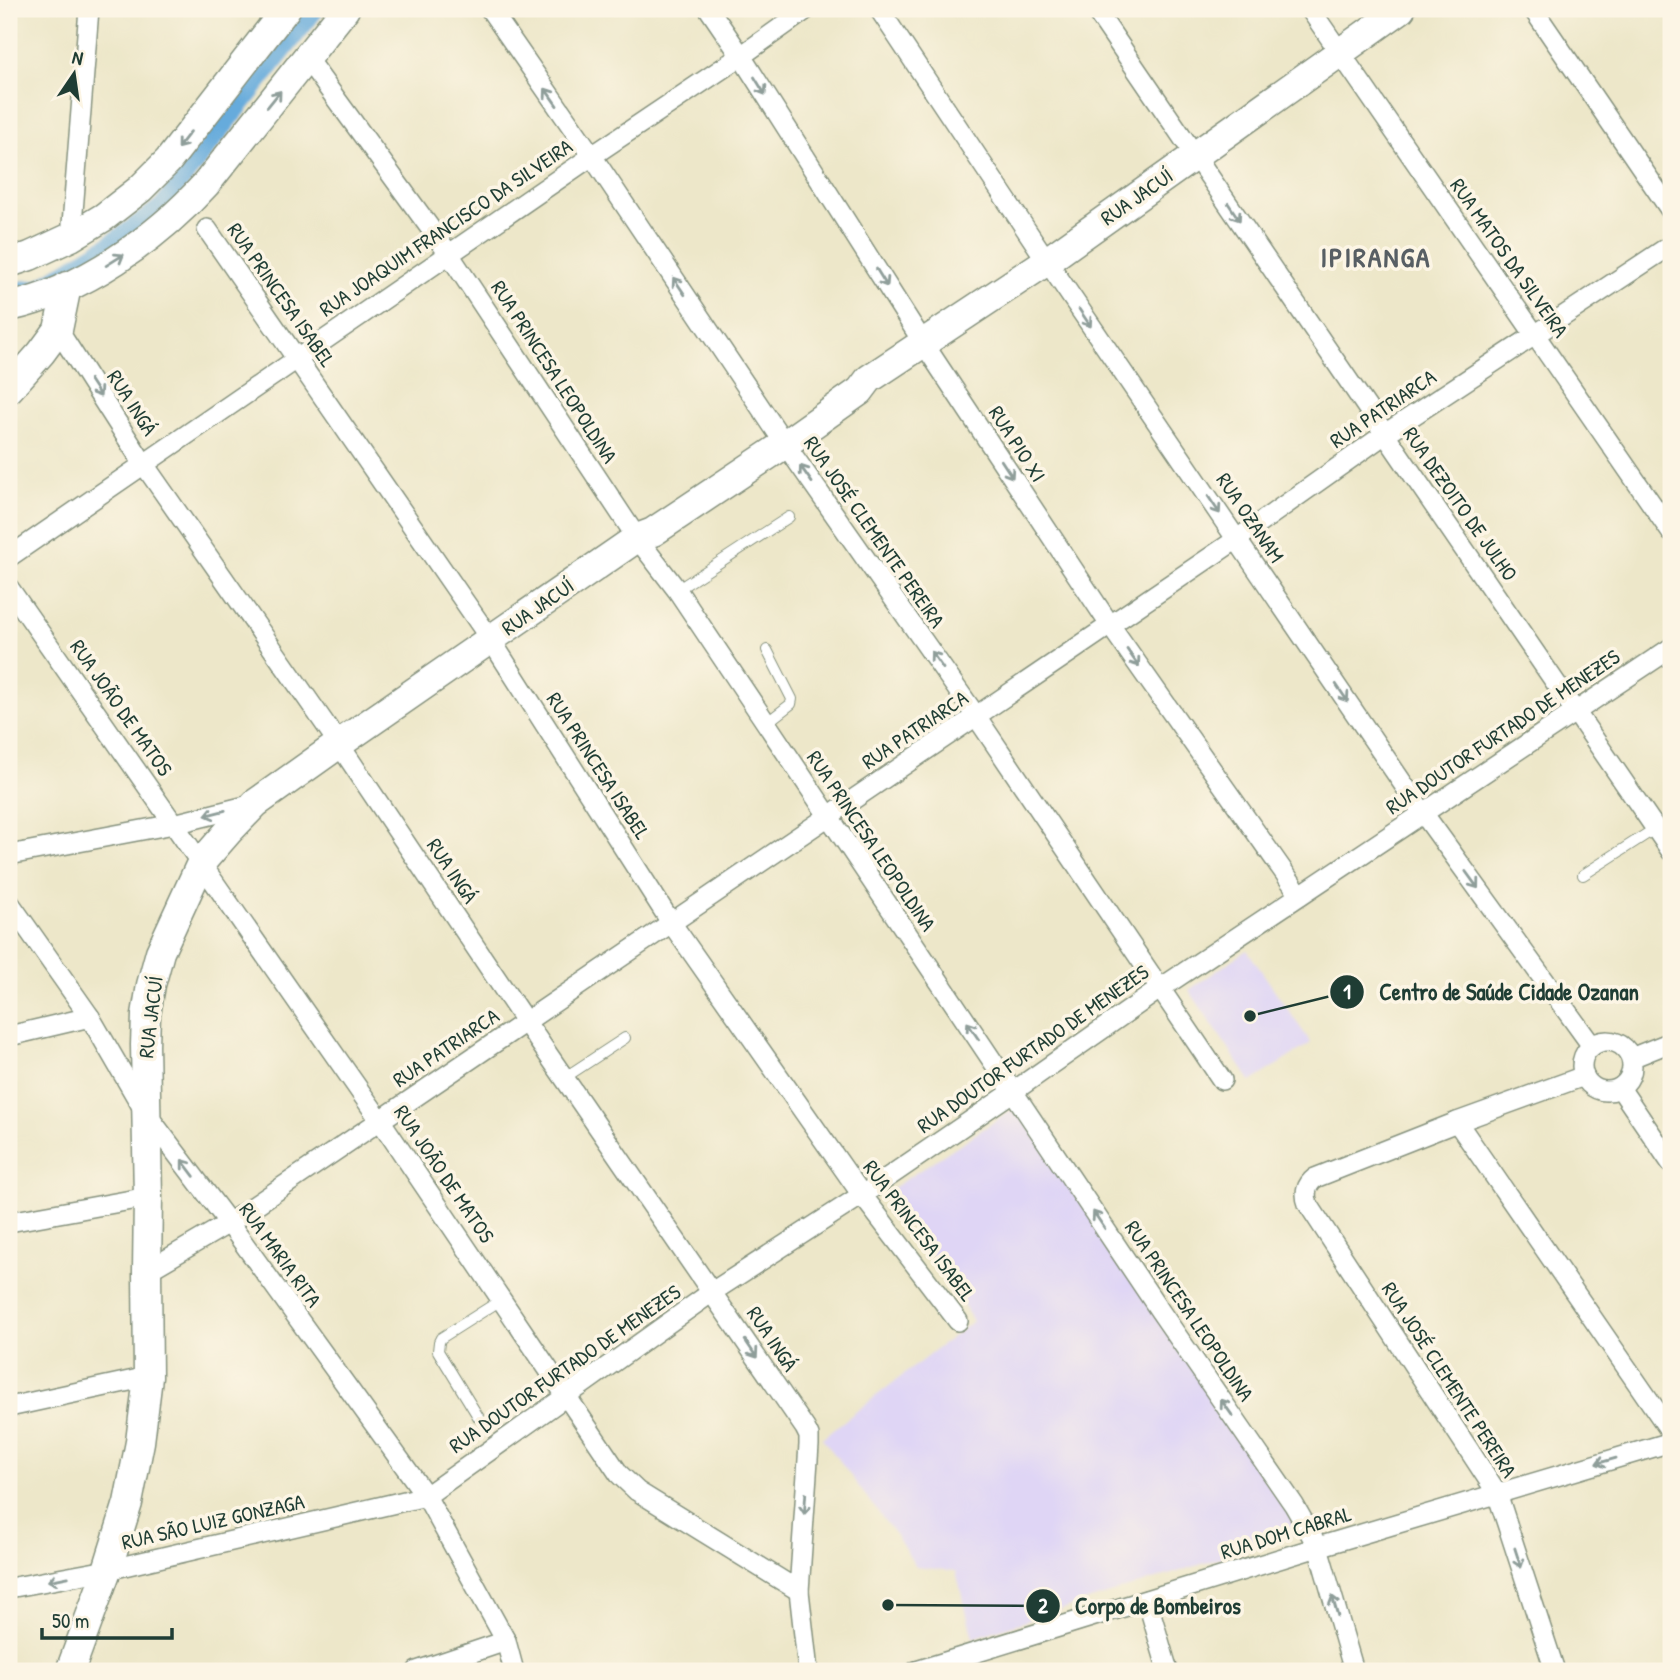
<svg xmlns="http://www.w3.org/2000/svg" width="1680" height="1680" font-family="'Patrick Hand',sans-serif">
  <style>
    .built { fill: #dfd5f5 }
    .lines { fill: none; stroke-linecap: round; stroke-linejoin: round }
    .canal { stroke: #66abdc; stroke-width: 18 }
    .lane-casing { stroke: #86927e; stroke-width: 12 }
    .street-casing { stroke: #86927e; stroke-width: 22 }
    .secondary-casing { stroke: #86927e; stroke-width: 31 }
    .lane { stroke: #fff; stroke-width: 10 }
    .street { stroke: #fff; stroke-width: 19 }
    .secondary { stroke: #fff; stroke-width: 28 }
    .oneway { stroke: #8f9e9a }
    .labels { text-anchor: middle; stroke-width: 7; stroke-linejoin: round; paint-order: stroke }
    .street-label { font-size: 21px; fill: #1f3d34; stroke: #fcf5e5 }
    .district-label { font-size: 28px; font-weight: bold; letter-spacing: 2px; fill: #585f64; stroke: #fcf5e5 }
    .leader { fill: none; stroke: #1f3d34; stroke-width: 2.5 }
    .callout-dot { fill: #1f3d34; stroke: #fcf5e5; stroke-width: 2.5 }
    .mark-label { font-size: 21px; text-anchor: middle; font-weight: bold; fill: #fff }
    .callout-label { font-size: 23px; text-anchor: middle; font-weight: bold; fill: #1f3d34; stroke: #fcf5e5; stroke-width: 7; stroke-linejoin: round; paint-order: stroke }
  </style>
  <rect width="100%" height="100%" fill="#fcf5e5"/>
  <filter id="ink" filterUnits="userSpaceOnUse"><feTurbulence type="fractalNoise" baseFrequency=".0143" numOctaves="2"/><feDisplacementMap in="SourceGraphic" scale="14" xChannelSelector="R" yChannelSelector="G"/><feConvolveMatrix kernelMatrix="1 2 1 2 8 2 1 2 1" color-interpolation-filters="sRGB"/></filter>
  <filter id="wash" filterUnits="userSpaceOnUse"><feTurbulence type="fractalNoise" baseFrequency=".00686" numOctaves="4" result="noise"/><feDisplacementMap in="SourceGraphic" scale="28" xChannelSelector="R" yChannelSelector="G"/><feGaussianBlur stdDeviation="1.57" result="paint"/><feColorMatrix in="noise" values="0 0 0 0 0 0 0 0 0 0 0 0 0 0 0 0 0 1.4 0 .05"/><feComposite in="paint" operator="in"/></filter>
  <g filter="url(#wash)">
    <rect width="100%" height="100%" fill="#ede7c9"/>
    <!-- built -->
    <g class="built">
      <polygon points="1247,950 1311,1043 1251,1082 1189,990"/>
      <polygon points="1020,1105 1125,1262 1223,1419 1301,1532 973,1638 956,1571 916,1567 897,1537 822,1438 973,1321 891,1189"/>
    </g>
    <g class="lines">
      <!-- canal -->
      <polyline class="canal" points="9,291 39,288 107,246 161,207 316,9"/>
    </g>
  </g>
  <g filter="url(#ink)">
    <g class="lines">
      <defs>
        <g id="lane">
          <polyline points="677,590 789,517"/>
          <polyline points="765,724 791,704 792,699 767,650"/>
          <polyline points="1583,875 1656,828"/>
          <polyline points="564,1078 625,1038"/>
          <polyline points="479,1418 438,1351 439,1342 441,1338 501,1300"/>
        </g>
        <g id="street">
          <polyline points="490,9 592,156 785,444 976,716 1222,1080"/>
          <polyline points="709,9 741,56 924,344 1110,625 1300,895"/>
          <polyline points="879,9 1047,261 1423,813 1592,1046"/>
          <polyline points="1095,9 1385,434 1671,851"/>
          <polyline points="1310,9 1671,532"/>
          <polyline points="1533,9 1671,211"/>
          <polyline points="307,59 449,254 637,538 677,590 1160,1311 1294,1505 1318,1547 1354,1671"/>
          <polyline points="207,229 491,640 672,924 862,1195 958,1321"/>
          <polyline points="71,237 89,9"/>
          <polyline points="58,330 143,463 339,744 525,1021 805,1428 809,1436 809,1445 799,1591 808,1671"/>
          <polyline points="9,557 592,156 741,56 807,9"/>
          <polyline points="9,588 380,1120 619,1474 637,1491 799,1591"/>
          <polyline points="9,855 174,824 254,804"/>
          <polyline points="9,902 90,1017 145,1112 229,1223 426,1496 506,1641 514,1671"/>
          <polyline points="9,1036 90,1017"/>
          <circle cx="1607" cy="1066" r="25"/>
          <polyline points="1631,1058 1671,1042"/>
          <polyline points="1620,1088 1671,1163"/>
          <polyline points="1457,1122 1671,1432"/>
          <polyline points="9,1222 148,1197"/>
          <polyline points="147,1271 229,1223 1237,539 1385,434 1671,245"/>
          <polyline points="9,1407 148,1377"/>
          <polyline points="9,1588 107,1570 426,1496 712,1292 862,1195 1014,1091 1161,988 1671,648"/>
          <polyline points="1147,1600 1168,1671"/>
          <polyline points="417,1671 506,1641"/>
          <polyline points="916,1671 1318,1547 1671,1442"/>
          <path d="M1555,1671L1497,1493L1308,1204C1304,1194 1306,1185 1315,1178L1457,1122L1584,1076"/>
        </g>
        <g id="secondary">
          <polyline points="9,263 30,256 71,237 104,217 140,189 168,161 286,9"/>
          <path d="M9,307C82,291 156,239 206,184L345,9"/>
          <polyline points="9,389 41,353 58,330 67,286"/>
          <polyline points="70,1671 107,1570 128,1503 140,1442 148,1377 147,1271 148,1197 145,1045 146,1015 151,985 160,952 201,863 228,832 256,803 339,744 637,538 653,532 785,444 860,391 869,379 1047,261 1401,9"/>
        </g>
      </defs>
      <!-- lane casing -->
      <use href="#lane" class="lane-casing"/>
      <!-- street casing -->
      <use href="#street" class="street-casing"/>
      <!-- secondary casing -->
      <use href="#secondary" class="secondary-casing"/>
      <!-- lane -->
      <use href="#lane" class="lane"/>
      <!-- street -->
      <use href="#street" class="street"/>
      <!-- secondary -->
      <use href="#secondary" class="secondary"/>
    </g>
    <!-- one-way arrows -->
    <defs><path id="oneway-shaft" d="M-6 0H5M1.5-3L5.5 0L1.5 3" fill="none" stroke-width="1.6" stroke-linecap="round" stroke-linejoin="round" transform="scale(1.75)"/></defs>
    <g class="oneway">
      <use href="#oneway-shaft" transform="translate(760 86) rotate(58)"/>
      <use href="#oneway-shaft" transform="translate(551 97) rotate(-125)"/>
      <use href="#oneway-shaft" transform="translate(274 99) rotate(-51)"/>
      <use href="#oneway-shaft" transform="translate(184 140) rotate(128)"/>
      <use href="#oneway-shaft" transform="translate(1234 212) rotate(56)"/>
      <use href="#oneway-shaft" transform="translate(115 260) rotate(-32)"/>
      <use href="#oneway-shaft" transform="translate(882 278) rotate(58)"/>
      <use href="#oneway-shaft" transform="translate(679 286) rotate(-124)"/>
      <use href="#oneway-shaft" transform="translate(1085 318) rotate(56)"/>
      <use href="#oneway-shaft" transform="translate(95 388) rotate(57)"/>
      <use href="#oneway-shaft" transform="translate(1007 469) rotate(57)"/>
      <use href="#oneway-shaft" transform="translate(806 474) rotate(-125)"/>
      <use href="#oneway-shaft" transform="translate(1214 505) rotate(56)"/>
      <use href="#oneway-shaft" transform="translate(1133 658) rotate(55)"/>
      <use href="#oneway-shaft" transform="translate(937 660) rotate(-125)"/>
      <use href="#oneway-shaft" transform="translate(1342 693) rotate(56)"/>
      <use href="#oneway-shaft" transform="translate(215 813) rotate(166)"/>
      <use href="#oneway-shaft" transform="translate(1472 880) rotate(54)"/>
      <use href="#oneway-shaft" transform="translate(973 1031) rotate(-124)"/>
      <use href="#oneway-shaft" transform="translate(188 1168) rotate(-127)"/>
      <use href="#oneway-shaft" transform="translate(1099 1220) rotate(-124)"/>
      <use href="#oneway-shaft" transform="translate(751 1349) rotate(56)"/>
      <use href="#oneway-shaft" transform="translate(1227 1408) rotate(-125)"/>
      <use href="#oneway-shaft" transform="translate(1606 1461) rotate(164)"/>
      <use href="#oneway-shaft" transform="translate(805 1504) rotate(94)"/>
      <use href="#oneway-shaft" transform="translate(1518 1558) rotate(72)"/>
      <use href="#oneway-shaft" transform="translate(58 1579) rotate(169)"/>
      <use href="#oneway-shaft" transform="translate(1335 1606) rotate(-106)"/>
    </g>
  </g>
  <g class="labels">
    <!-- street labels -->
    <g class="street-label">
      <text transform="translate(1137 197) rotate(-35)" y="7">RUA JACUÍ</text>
      <text transform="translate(446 228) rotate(-34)" y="7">RUA JOAQUIM FRANCISCO DA SILVEIRA</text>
      <text transform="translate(1509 258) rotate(55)" y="7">RUA MATOS DA SILVEIRA</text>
      <text transform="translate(281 295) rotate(55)" y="7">RUA PRINCESA ISABEL</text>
      <text transform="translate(554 372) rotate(57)" y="7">RUA PRINCESA LEOPOLDINA</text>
      <text transform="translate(132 403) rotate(57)" y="7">RUA INGÁ</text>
      <text transform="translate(1383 409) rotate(-34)" y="7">RUA PATRIARCA</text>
      <text transform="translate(1017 444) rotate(57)" y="7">RUA PIO XI</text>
      <text transform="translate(1460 504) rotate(55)" y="7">RUA DEZOITO DE JULHO</text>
      <text transform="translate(1250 518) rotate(56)" y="7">RUA OZANAM</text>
      <text transform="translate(874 532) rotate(55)" y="7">RUA JOSÉ CLEMENTE PEREIRA</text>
      <text transform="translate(538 607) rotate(-35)" y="7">RUA JACUÍ</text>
      <text transform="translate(121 708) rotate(55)" y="7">RUA JOÃO DE MATOS</text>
      <text transform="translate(915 730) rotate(-34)" y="7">RUA PATRIARCA</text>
      <text transform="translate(1503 732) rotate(-34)" y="7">RUA DOUTOR FURTADO DE MENEZES</text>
      <text transform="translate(598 766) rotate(57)" y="7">RUA PRINCESA ISABEL</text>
      <text transform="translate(871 841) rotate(56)" y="7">RUA PRINCESA LEOPOLDINA</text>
      <text transform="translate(452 871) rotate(56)" y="7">RUA INGÁ</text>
      <text transform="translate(151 1017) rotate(-83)" y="7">RUA JACUÍ</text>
      <text transform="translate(446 1048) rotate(-34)" y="7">RUA PATRIARCA</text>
      <text transform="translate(1033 1049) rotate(-35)" y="7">RUA DOUTOR FURTADO DE MENEZES</text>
      <text transform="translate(444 1174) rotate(56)" y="7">RUA JOÃO DE MATOS</text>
      <text transform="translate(919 1231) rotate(53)" y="7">RUA PRINCESA ISABEL</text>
      <text transform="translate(280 1255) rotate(54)" y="7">RUA MARIA RITA</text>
      <text transform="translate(1189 1311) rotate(56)" y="7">RUA PRINCESA LEOPOLDINA</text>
      <text transform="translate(772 1339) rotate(56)" y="7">RUA INGÁ</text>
      <text transform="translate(565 1369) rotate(-35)" y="7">RUA DOUTOR FURTADO DE MENEZES</text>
      <text transform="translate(1449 1380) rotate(57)" y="7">RUA JOSÉ CLEMENTE PEREIRA</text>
      <text transform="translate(213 1522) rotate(-13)" y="7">RUA SÃO LUIZ GONZAGA</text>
      <text transform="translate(1286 1533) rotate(-17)" y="7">RUA DOM CABRAL</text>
    </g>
    <!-- district labels -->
    <g class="district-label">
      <text x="1376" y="267">IPIRANGA</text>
    </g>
  </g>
  <!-- callouts -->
  <path class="leader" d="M1250 1016L1347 992M888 1605L1043 1606"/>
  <g class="callout-dot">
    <circle cx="1250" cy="1016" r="7"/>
    <circle cx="888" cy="1605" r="7"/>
    <circle cx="1347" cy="992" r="18"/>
    <circle cx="1043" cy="1606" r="18"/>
  </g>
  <g class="mark-label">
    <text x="1347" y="999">1</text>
    <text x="1043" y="1613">2</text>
  </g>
  <g class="callout-label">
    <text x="1509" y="1000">Centro de Saúde Cidade Ozanan</text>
    <text x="1158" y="1614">Corpo de Bombeiros</text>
  </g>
  <!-- margin -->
  <rect width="1680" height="1680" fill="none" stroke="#fcf5e5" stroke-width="35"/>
  <!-- north arrow -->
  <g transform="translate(74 74) rotate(13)" stroke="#fcf5e5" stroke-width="5" paint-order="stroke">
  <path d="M0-5L12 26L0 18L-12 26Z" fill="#1f3d34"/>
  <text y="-10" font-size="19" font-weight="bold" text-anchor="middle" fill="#1f3d34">N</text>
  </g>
  <!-- scale -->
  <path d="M42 1628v10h130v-10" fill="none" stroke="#1f3d34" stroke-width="3.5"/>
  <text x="52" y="1628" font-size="21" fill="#1f3d34" stroke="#fcf5e5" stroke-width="5" paint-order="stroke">50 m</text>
</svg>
